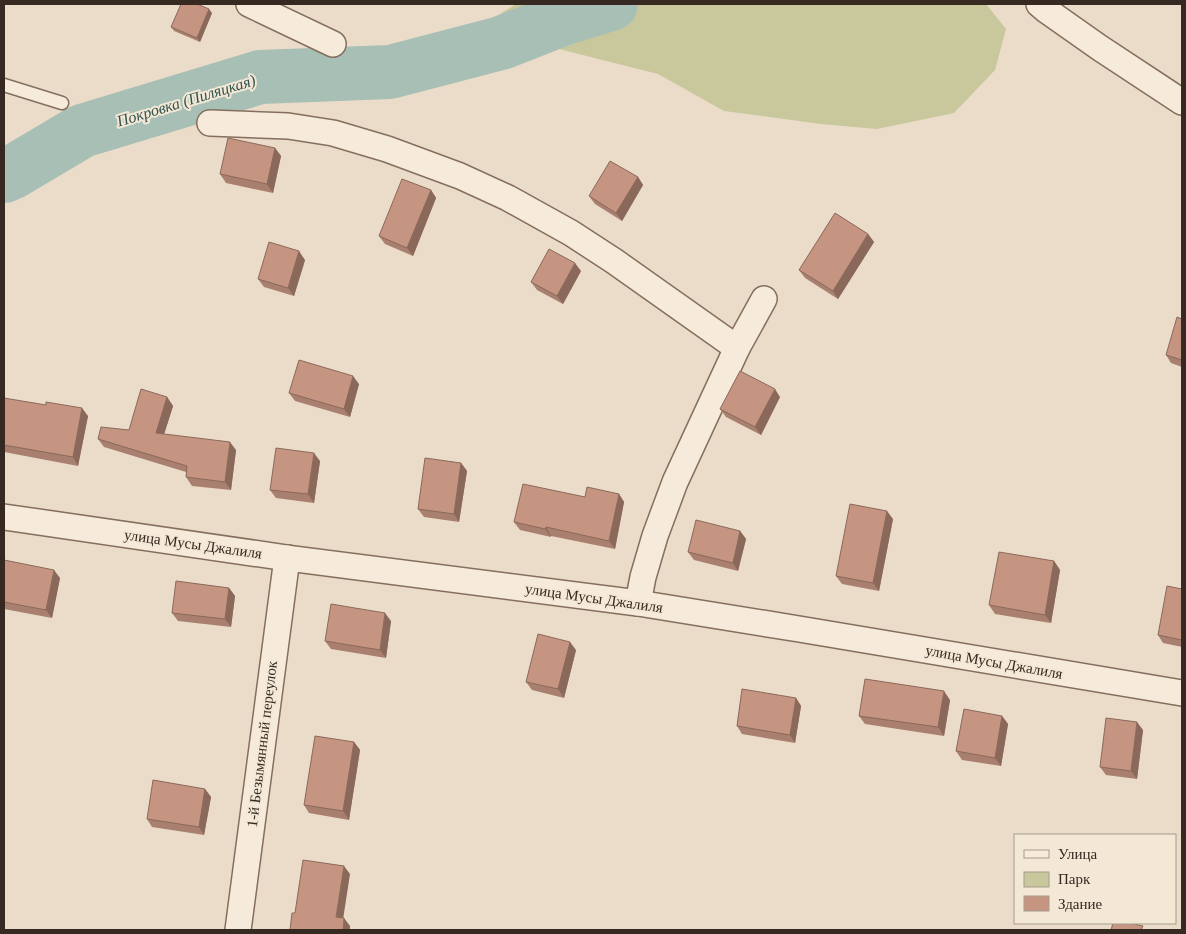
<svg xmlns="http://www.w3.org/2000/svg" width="1186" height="934" font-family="'Times New Roman',serif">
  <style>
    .green { fill: #c8c89c }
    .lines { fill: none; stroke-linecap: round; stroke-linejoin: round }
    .river { stroke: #a8bfb6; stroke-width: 54 }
    .service-casing { stroke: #856e5e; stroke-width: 15 }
    .minor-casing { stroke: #856e5e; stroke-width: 28 }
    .service { stroke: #f6eada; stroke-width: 12 }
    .minor { stroke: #f6eada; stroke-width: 25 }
    .wall { fill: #a9806f }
    .shaded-wall { fill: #8a685a }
    .building { fill: #c59581; stroke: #8a685a }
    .labels { text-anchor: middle; stroke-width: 4; stroke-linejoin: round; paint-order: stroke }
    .street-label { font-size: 15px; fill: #362921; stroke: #f3e7d6 }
    .water-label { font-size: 16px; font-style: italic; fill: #31554e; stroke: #f3e7d6 }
  </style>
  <rect width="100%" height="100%" fill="#eadcc8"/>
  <!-- green -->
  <polygon class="green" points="516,4 986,4 1006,29 995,70 954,113 877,129 821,124 724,111 658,74 559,49 453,56 503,12"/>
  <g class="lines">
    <!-- river -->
    <polyline class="river" points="4,176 13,172 82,131 260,77 390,72 501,43 562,19 611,4"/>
    <defs>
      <polyline id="service" points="4,85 62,103"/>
      <g id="minor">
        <polyline points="249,4 333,44"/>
        <polyline points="1039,4 1046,10 1100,48 1182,102"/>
        <polyline points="210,123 288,126 333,133 387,149 460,176 508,198 571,233 614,261 737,348"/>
        <polyline points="4,517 287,558 638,603 799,629 1182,693"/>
        <polyline points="638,603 643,577 655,536 675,482 737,348 764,299"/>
        <polyline points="238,930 287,558"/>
      </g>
    </defs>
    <!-- service casing -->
    <use href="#service" class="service-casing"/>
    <!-- minor casing -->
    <use href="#minor" class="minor-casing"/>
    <!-- service -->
    <use href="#service" class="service"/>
    <!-- minor -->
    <use href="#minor" class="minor"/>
  </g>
  <!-- wall -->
  <g class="wall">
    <polygon points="212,13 200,42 174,31 171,27"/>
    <polygon points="275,148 281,156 273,193 226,183 220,174"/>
    <polygon points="638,177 643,185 622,221 595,204 589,196"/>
    <polygon points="431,190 436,198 413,256 385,244 379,236"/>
    <polygon points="868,234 874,242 838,299 805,278 799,270"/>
    <polygon points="305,260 294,296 264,287 258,279"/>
    <polygon points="581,271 563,304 537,290 531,282"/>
    <polygon points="1182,319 1182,367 1171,363 1166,355"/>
    <polygon points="359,384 350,417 295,401 289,393"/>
    <polygon points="167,397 173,406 164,434 236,450 231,490 192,486 186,477 186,472 104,447 98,439 129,430"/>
    <polygon points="780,397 761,435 726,417 720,409"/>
    <polygon points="4,398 88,416 78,466 4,452"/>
    <polygon points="320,461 314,503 276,498 270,490"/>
    <polygon points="461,463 467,471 459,522 424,517 418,509"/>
    <polygon points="619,494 624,502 615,549 551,536 551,537 520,530 514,522 585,497"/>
    <polygon points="893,519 879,591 842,584 836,576"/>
    <polygon points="740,531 746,539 738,571 694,560 688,552"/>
    <polygon points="4,560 60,578 52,618 4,609"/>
    <polygon points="1054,561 1060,570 1051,623 995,614 989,605"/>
    <polygon points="229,588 235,596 231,627 178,621 172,613"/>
    <polygon points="1182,589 1182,647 1163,643 1158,635"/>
    <polygon points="391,621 386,658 331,649 325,641"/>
    <polygon points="576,650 564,698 532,690 526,682"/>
    <polygon points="796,698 801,706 795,743 742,734 737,726"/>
    <polygon points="950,700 944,736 865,724 859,716"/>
    <polygon points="1002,716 1008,724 1001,766 962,760 956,751"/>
    <polygon points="1143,730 1137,779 1106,775 1100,767"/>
    <polygon points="354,742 360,750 349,820 309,813 304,805"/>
    <polygon points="205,789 211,797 204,835 152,827 147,819"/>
  </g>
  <!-- shaded-wall -->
  <g class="shaded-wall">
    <polygon points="209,9 212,13 200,42 197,38"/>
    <polygon points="275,148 281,156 273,193 267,184"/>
    <polygon points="638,177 643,185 622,221 616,213"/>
    <polygon points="431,190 436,198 413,256 407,248"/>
    <polygon points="868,234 874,242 838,299 833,291"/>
    <polygon points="299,251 305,260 294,296 288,288"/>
    <polygon points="575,263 581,271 563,304 557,296"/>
    <polygon points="353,376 359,384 350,417 344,409"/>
    <polygon points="775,389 780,397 761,435 755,427"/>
    <polygon points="167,397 173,406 162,441 156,433"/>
    <polygon points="82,408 88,416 78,466 73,457"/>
    <polygon points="230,442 236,450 231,490 225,482"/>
    <polygon points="314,453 320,461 314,503 308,494"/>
    <polygon points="461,463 467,471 459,522 454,514"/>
    <polygon points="619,494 624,502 615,549 609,541"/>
    <polygon points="887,511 893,519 879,591 873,583"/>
    <polygon points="546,527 551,536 551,537 545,529"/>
    <polygon points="740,531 746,539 738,571 733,563"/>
    <polygon points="1054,561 1060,570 1051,623 1045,615"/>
    <polygon points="54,570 60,578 52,618 46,610"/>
    <polygon points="229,588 235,596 231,627 225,619"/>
    <polygon points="385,613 391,621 386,658 380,650"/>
    <polygon points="570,642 576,650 564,698 558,689"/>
    <polygon points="944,691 950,700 944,736 938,727"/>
    <polygon points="796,698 801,706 795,743 790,735"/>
    <polygon points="1002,716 1008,724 1001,766 995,758"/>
    <polygon points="1137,722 1143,730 1137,779 1131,771"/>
    <polygon points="354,742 360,750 349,820 343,811"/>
    <polygon points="205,789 211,797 204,835 199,827"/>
    <polygon points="344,866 350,874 342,926 336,917"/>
    <polygon points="344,918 350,926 350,930 343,930"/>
  </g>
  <!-- building -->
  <g class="building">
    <polygon points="181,4 197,4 209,9 197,38 171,27"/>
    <polygon points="228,138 275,148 267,184 220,174"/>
    <polygon points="610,161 638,177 616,213 589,196"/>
    <polygon points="402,179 431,190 407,248 379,236"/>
    <polygon points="835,213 868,234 833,291 799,270"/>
    <polygon points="269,242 299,251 288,288 258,279"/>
    <polygon points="549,249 575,263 557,296 531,282"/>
    <polygon points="1177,317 1182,319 1182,360 1166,355"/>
    <polygon points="299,360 353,376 344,409 289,393"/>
    <polygon points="740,371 775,389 755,427 720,409"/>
    <polygon points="141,389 167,397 156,433 230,442 225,482 186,477 187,466 98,439 101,427 129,430"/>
    <polygon points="4,398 46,405 46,402 82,408 73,457 4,445"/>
    <polygon points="276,448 314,453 308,494 270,490"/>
    <polygon points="425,458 461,463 454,514 418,509"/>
    <polygon points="523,484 585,497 587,487 619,494 609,541 546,527 545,529 514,522"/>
    <polygon points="850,504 887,511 873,583 836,576"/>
    <polygon points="696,520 740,531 733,563 688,552"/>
    <polygon points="999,552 1054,561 1045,615 989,605"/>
    <polygon points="4,560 54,570 46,610 4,602"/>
    <polygon points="176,581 229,588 225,619 172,613"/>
    <polygon points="1167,586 1182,589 1182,640 1158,635"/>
    <polygon points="331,604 385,613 380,650 325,641"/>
    <polygon points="538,634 570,642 558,689 526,682"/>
    <polygon points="865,679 944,691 938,727 859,716"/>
    <polygon points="742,689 796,698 790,735 737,726"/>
    <polygon points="964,709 1002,716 995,758 956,751"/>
    <polygon points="1106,718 1137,722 1131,771 1100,767"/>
    <polygon points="315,736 354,742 343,811 304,805"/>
    <polygon points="153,780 205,789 199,827 147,819"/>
    <polygon points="303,860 344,866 336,917 344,918 343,930 290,930 292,913 295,913"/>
    <polygon points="1113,923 1130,923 1143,926 1141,930 1111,930"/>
  </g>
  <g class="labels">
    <!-- street labels -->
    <g class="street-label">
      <text transform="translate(193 544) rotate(8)" y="5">улица Мусы Джалиля</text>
      <text transform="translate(594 598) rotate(8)" y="5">улица Мусы Джалиля</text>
      <text transform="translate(994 662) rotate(10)" y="5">улица Мусы Джалиля</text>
      <text transform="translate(262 744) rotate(-83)" y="5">1-й Безымянный переулок</text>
    </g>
    <!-- water labels -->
    <g class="water-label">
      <text transform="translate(186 100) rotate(-17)" y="6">Покровка (Пиляцкая)</text>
    </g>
  </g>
  <!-- border -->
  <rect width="1186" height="934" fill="none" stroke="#362921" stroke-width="10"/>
  <!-- legend -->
  <rect x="1014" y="834" width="162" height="90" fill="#f3e7d6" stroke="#a79b8e"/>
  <rect x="1024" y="850" width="25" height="8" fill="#f6eada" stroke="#a79b8e"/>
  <text x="1058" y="859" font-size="15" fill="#362921">Улица</text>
  <rect x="1024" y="872" width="25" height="15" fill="#c8c89c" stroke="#a79b8e"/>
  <text x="1058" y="884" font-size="15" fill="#362921">Парк</text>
  <rect x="1024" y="896" width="25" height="15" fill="#c59581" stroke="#a79b8e"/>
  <text x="1058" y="909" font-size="15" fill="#362921">Здание</text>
</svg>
